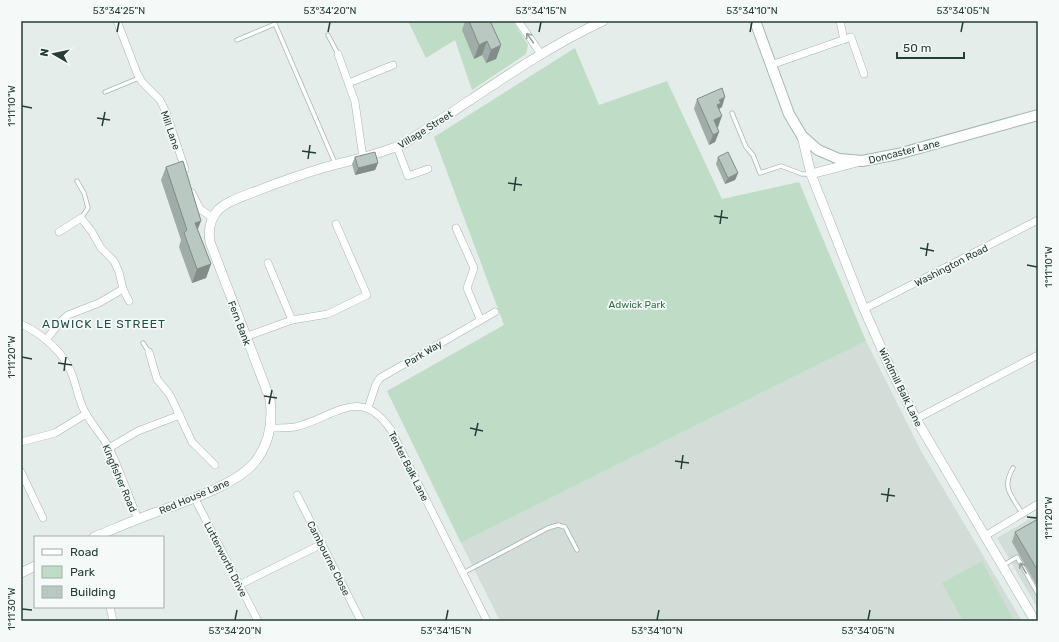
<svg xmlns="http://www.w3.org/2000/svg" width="1059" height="642" font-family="Rubik,sans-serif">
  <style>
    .built { fill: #d3ddd8 }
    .green { fill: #bfdcc7 }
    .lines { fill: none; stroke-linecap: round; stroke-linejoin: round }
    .service-casing { stroke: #a7b5b0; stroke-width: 5 }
    .minor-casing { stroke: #a7b5b0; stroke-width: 8 }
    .tertiary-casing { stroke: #a7b5b0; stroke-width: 10 }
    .secondary-casing { stroke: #a3b8b1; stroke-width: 12 }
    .service { stroke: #fff; stroke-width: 3.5 }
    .minor { stroke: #fff; stroke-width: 7 }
    .tertiary { stroke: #fff; stroke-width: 9 }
    .secondary { stroke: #fff; stroke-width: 10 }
    .wall { fill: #a0aca7 }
    .shaded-wall { fill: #828c88 }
    .building { fill: #bac8c2; stroke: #828c88 }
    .oneway { stroke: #929e9b }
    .ticks { fill: none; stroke: #253e37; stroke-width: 1.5 }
    .labels { text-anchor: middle; stroke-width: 3.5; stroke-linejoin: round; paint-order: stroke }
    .street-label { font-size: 10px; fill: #253e37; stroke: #f5f9f7 }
    .park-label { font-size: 10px; fill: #31724b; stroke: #f5f9f7 }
    .quarter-label { font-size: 12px; letter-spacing: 1px; fill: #224f44; stroke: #f5f9f7 }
    .neatline { fill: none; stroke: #253e37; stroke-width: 1.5 }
    .ticks-label { font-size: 10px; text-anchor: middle; fill: #253e37 }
  </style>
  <rect width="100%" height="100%" fill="#e4ede9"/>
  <!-- built -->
  <g class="built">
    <polygon points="866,341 921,451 1022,621 500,621 461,543"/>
    <polygon points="1038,514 1038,609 997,538"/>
  </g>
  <!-- green -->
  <g class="green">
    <polygon points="408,21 513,21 528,45 526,54 472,90 455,40 426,58"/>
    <polygon points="575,48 599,105 667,81 722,199 799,182 866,341 461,543 387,391 504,325 434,137"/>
    <polygon points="982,561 1014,621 963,621 942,583"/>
  </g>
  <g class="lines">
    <defs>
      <g id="service">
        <polyline points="328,35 338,54"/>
        <polyline points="237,40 275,24 335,163"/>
        <polyline points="105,92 139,78"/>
        <polyline points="732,113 746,147 753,155 760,173 781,166 802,174 810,174"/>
        <polyline points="77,181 84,193 88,208 81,218"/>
        <polyline points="143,343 149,352"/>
        <path d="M1013,468C1001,488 1012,496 1022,513"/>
        <polyline points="1002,566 1017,557 1038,594"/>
        <polyline points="463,573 548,528 558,525 565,527 577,550"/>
      </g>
      <g id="minor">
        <polyline points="117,21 137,73 142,82 160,100 166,112 185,169"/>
        <polyline points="518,21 541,54"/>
        <polyline points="840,21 844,40"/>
        <polyline points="338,54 355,102 363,158"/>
        <polyline points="771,65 851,37 864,74"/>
        <polyline points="349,83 393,65"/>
        <polyline points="397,147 408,176 428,169"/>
        <polyline points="192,193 200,209 213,218"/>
        <polyline points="456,228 474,268 467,288 480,319"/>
        <polyline points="268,263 292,320"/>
        <polyline points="123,289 129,301"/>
        <polyline points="864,309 1038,220"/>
        <path d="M21,324C44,335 65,353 73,377C77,389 79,401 85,412C92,425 102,435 109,448C120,470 128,495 138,519"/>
        <polyline points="245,337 292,320 328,314 367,295 336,224"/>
        <polyline points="46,340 59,323 68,315 99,303 123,289 119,272 114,261 101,248 92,232 81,218 59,232"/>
        <polyline points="149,352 157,379 170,395 192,442 215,465"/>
        <polyline points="368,408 376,384 380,378 495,312"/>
        <polyline points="916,419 1038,355"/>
        <path d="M271,428C279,428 287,428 295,427C334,418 360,384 391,430L487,621"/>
        <polyline points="21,442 55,433 86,414"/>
        <polyline points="109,448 138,431 180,415"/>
        <polyline points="21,472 43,518"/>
        <polyline points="297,495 361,621"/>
        <polyline points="194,497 258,621"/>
        <polyline points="985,536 1038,504"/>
        <polyline points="239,585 322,544"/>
        <polyline points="110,607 113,621"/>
      </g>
      <g id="tertiary">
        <polyline points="802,136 811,174 864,309 891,370 916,419 1035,621"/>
        <polyline points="811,174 857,162"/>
        <path d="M94,537C114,529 134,520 154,513C183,502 235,486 255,462C270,443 273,422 270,399L210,242C208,230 210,219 218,210C227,201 242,197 254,192C277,183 302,174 326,167C352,160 378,155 403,144C469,103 532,54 603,21"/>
        <polyline points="21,573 35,566"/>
      </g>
      <polyline id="secondary" points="755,21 789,114 802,136 818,150 839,159 862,161 898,154 1038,115"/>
    </defs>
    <!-- service casing -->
    <use href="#service" class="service-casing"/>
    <!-- minor casing -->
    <use href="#minor" class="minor-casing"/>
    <!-- tertiary casing -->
    <use href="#tertiary" class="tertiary-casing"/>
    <!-- secondary casing -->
    <use href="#secondary" class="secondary-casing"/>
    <!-- service -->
    <use href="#service" class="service"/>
    <!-- minor -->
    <use href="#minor" class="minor"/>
    <!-- tertiary -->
    <use href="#tertiary" class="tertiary"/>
    <!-- secondary -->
    <use href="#secondary" class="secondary"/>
  </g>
  <!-- wall -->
  <g class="wall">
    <polygon points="465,21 490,21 501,45 496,59 486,63 482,55 474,59 462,30"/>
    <polygon points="697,99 722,107 719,109 718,127 717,127 719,132 715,142 709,145 694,109"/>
    <polygon points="355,157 378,163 375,170 355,175 352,164"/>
    <polygon points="718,157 738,173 735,180 725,184 716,164"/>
    <polygon points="166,167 198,230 211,264 206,278 192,283 179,247 181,240 161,180"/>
    <polygon points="1038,519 1038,588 1012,542 1015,532"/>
  </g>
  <!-- shaded-wall -->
  <g class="shaded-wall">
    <polygon points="487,41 482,55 474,59 479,45"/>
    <polygon points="501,45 496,59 486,63 491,50"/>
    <polygon points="725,97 722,107 719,109 713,115 719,100"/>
    <polygon points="722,116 718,127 710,130 714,120"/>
    <polygon points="719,132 715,142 709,145 713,135"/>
    <polygon points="378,163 375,170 355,175 358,168"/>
    <polygon points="738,173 735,180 725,184 728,178"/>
    <polygon points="201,221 196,234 195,223"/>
    <polygon points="211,264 206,278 192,283 197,269"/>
  </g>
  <!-- building -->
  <g class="building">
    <polygon points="469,21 490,21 501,45 491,50 487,41 479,45"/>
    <polygon points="722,88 725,97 719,100 721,103 717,105 722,116 714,120 719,132 713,135 697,99"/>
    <polygon points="375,152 378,163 358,168 355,157"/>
    <polygon points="728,152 738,173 728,178 718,157"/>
    <polygon points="183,161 201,221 195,223 211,264 197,269 184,233 187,230 166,167"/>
    <polygon points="1038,519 1038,571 1015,532"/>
  </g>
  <!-- one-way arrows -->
  <defs><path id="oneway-shaft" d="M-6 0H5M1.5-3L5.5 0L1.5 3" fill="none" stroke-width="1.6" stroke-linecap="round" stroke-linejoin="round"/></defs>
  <g class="oneway">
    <use href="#oneway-shaft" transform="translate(530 38) rotate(-125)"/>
    <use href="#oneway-shaft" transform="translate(1023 568) rotate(-120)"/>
  </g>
  <!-- ticks -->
  <path class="ticks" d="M117,32L119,22M328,32L330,22M539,32L541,22M750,32L752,22M961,32L963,22M22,106L32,108M97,118L110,120M102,126L105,112M302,151L316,153M308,159L310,145M508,183L522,185M514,191L516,177M714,216L728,218M720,224L722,210M920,248L934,251M926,256L928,243M1027,265L1037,267M22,357L32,359M58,363L72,365M64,371L66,357M264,396L277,398M269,404L272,390M470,428L483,431M475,436L478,423M675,461L689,463M681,469L683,455M881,494L895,496M887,502L889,488M1027,517L1037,518M22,609L32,610M235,620L237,610M446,620L448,610M657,620L659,610M868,620L870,610"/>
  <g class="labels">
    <!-- street labels -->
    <g class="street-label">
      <text transform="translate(425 129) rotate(-32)" y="4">Village Street</text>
      <text transform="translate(171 130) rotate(71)" y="4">Mill Lane</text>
      <text transform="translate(904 151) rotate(-14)" y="4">Doncaster Lane</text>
      <text transform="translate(951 265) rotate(-27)" y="4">Washington Road</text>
      <text transform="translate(240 323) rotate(69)" y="4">Fern Bank</text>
      <text transform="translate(423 353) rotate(-31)" y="4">Park Way</text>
      <text transform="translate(901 387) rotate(64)" y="4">Windmill Balk Lane</text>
      <text transform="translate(409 466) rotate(63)" y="4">Tenter Balk Lane</text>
      <text transform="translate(120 478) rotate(67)" y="4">Kingfisher Road</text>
      <text transform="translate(194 496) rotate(-23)" y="4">Red House Lane</text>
      <text transform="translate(329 558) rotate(63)" y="4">Cambourne Close</text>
      <text transform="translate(226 559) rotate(63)" y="4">Lutterworth Drive</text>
    </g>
    <!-- park labels -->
    <g class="park-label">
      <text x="637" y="308">Adwick Park</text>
    </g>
    <!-- quarter labels -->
    <g class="quarter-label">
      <text x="104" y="328">ADWICK LE STREET</text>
    </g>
  </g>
  <!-- border -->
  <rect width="1059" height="642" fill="none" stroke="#f5f9f7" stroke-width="44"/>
  <!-- legend -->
  <rect x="34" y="536" width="130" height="72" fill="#f5f9f7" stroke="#a2aeaa"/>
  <rect x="42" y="549" width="20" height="6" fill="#ffffff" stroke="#a2aeaa"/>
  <text x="70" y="556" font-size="12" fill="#253e37">Road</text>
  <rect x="42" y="566" width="20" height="12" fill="#bfdcc7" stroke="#a2aeaa"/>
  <text x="70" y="576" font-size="12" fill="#253e37">Park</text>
  <rect x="42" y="586" width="20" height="12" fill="#bac8c2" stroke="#a2aeaa"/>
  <text x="70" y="596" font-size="12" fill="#253e37">Building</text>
  <!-- north arrow -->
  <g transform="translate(54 54) rotate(279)" stroke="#f5f9f7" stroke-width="3" paint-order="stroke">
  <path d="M0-3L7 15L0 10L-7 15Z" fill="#253e37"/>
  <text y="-6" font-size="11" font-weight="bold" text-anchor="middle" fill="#253e37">N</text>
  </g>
  <!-- scale -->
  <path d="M897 52v6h67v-6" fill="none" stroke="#253e37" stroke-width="2"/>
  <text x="903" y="52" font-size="12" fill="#253e37" stroke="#f5f9f7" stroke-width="3" paint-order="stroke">50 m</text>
  <rect x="22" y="22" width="1015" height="598" class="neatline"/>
  <g class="ticks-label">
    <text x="119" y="14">53°34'25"N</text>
    <text x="330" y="14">53°34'20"N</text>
    <text x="541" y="14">53°34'15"N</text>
    <text x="752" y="14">53°34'10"N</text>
    <text x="963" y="14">53°34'05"N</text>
    <text transform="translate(11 106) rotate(-90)" y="4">1°11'10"W</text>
    <text transform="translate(1048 267) rotate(-90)" y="4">1°11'10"W</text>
    <text transform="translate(11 357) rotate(-90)" y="4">1°11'20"W</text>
    <text transform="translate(1048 518) rotate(-90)" y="4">1°11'20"W</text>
    <text transform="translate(11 609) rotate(-90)" y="4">1°11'30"W</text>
    <text x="235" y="634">53°34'20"N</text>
    <text x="446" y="634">53°34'15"N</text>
    <text x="657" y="634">53°34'10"N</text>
    <text x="868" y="634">53°34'05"N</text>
  </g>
</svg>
